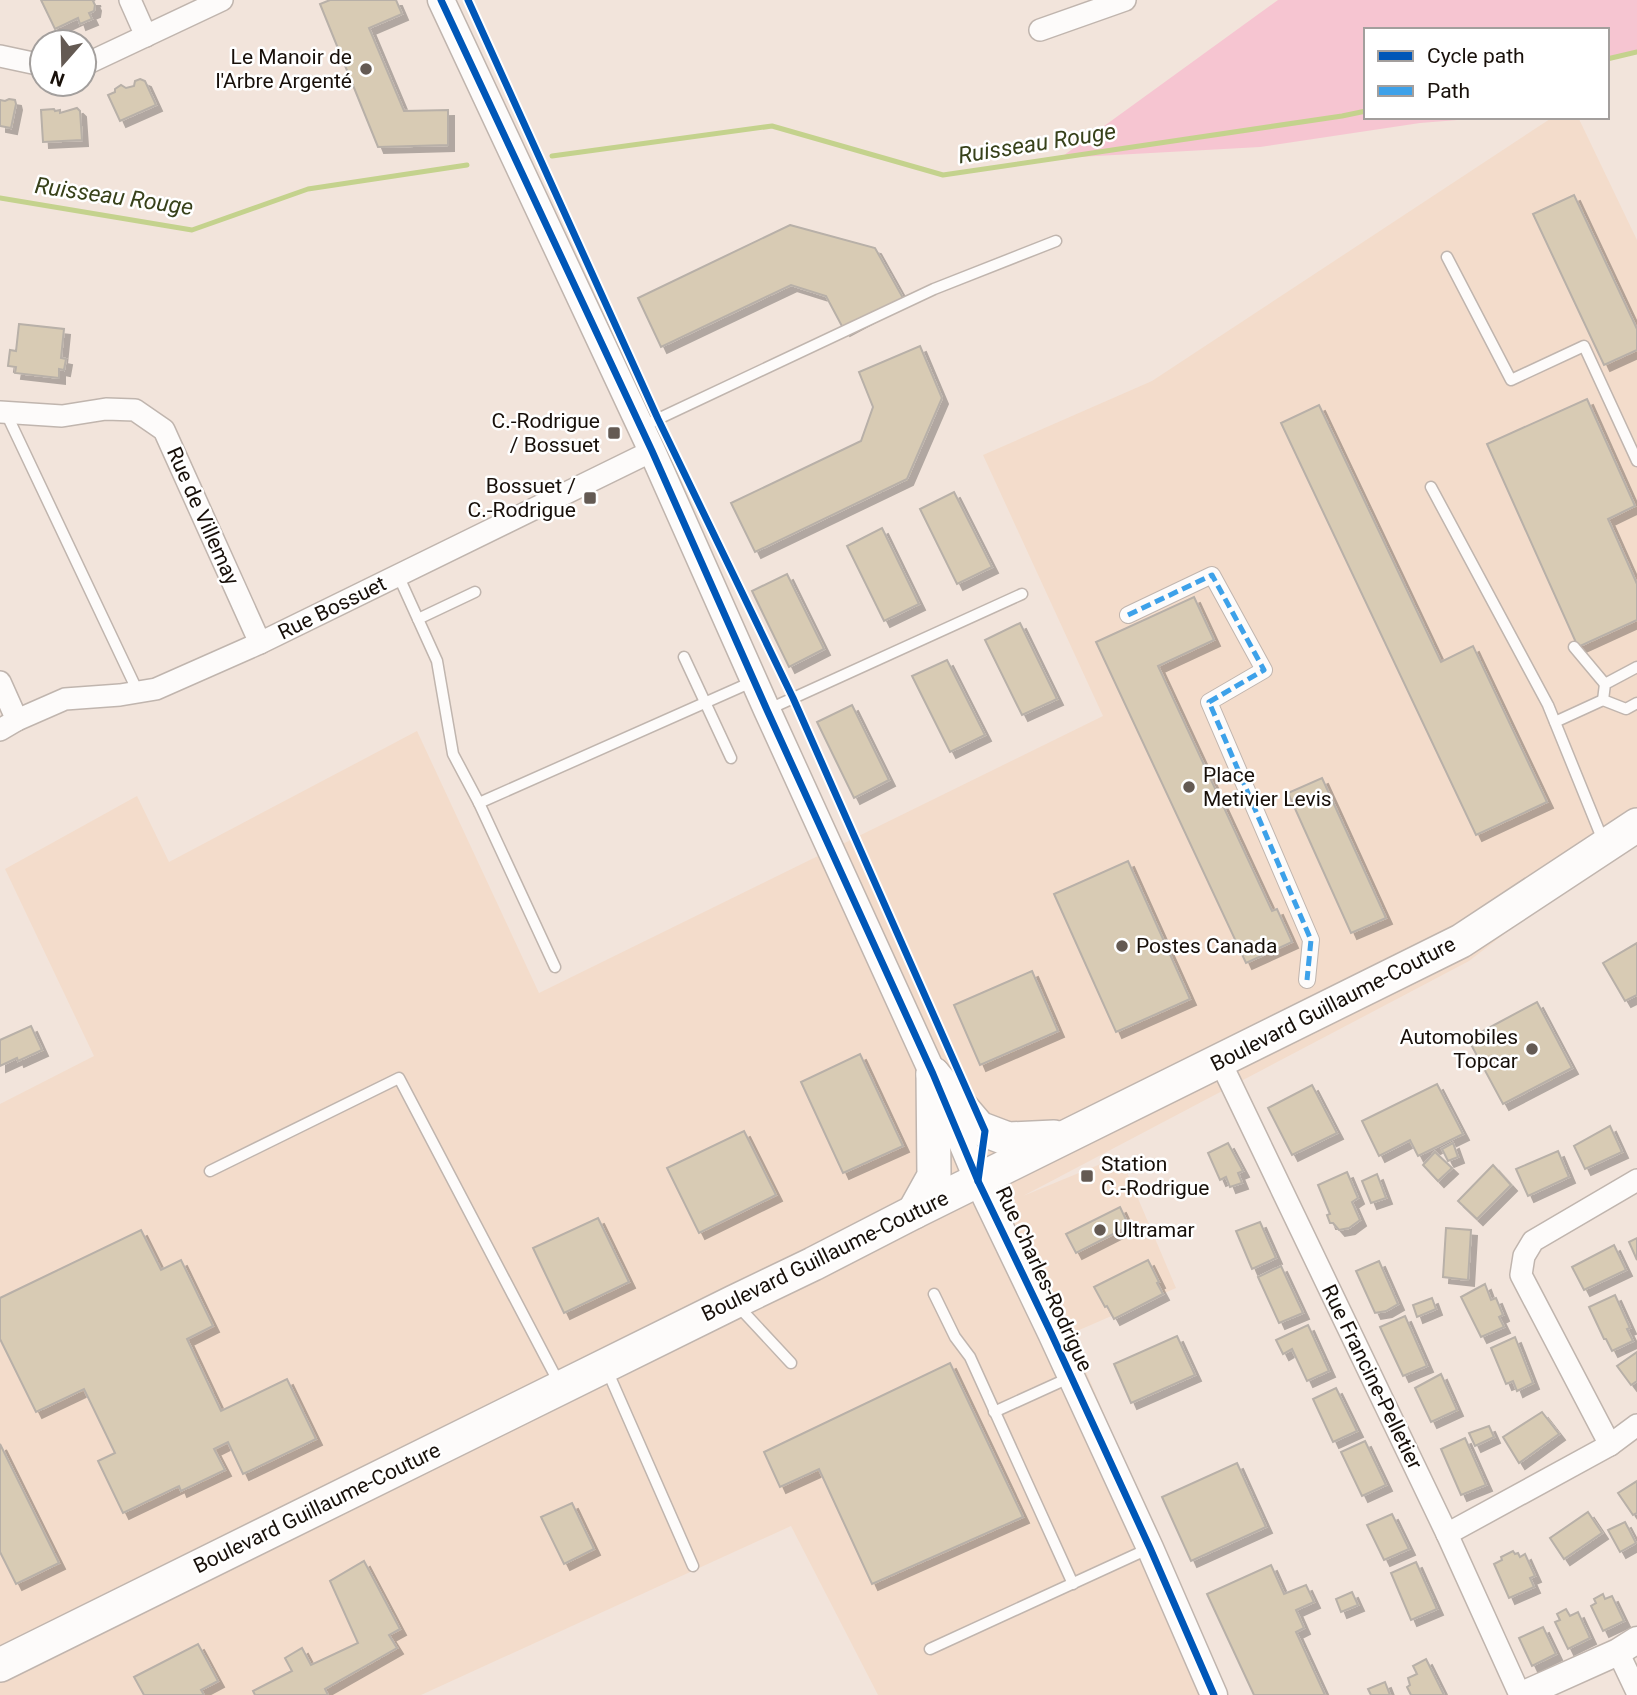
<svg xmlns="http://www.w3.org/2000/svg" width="1637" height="1695" font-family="Roboto,sans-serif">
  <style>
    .built { fill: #f3dccb }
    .green { fill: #f6c5d1 }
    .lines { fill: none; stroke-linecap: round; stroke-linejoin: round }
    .stream { stroke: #c4d28d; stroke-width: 5 }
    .building { fill: #d8cbb4; stroke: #b8b0a8; stroke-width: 2; filter: url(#shadow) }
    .service-casing { stroke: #c0b5ae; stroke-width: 13 }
    .pedestrian-casing { stroke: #c0b5ae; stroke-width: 18 }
    .minor-casing { stroke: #c0b5ae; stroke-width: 24 }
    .tertiary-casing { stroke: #c0b5ae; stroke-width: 29 }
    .primary-casing { stroke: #c0b5ae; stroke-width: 36 }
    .service { stroke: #fdfbfa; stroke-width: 10 }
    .pedestrian { stroke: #fdfbfa; stroke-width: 16 }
    .minor { stroke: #fdfbfa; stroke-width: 21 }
    .tertiary { stroke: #fdfbfa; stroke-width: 26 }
    .primary { stroke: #fdfbfa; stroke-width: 33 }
    .quiet { stroke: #3da1e9; stroke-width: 5; stroke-dasharray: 10 5; stroke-linecap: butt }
    .cycleway-casing { stroke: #fff; stroke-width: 11 }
    .cycleway { stroke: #0057b8; stroke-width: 7 }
    .poi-dot { fill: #645a53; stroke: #fff; stroke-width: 2.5 }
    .labels { text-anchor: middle; stroke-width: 5; stroke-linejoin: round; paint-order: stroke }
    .poi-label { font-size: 21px; fill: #18100a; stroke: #fff; text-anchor: end }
    .street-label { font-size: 21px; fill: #18100a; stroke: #fff }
    .water-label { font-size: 23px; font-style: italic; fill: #37411a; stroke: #fff }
  </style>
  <defs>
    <filter id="shadow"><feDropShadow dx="6" dy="6" stdDeviation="0" flood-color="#0004"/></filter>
  </defs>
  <rect width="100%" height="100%" fill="#f2e4db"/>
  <!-- built -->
  <polygon class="built" points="1553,117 1578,117 1637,240 1637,832 1469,961 1023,1196 1120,1156 1176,1288 1070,1334 1224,1695 878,1695 791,1526 421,1695 0,1695 0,1104 94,1056 5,869 137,796 169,862 417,731 539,993 1103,716 983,455 1152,381"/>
  <!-- green -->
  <polygon class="green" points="1278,0 1637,0 1637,52 1607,59 1607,30 1366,30 1366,117 1471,117 1470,119 1420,123 1260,147 1060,158"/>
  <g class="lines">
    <!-- stream -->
    <g class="stream">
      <polyline points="1607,59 1637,52"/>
      <polyline points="552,156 772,126 943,175 1342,116 1366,111"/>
      <polyline points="0,198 192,230 308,189 467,165"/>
    </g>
  </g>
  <!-- building -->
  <g class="building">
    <polygon points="41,0 95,0 93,1 95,5 94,11 89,13 92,19 80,24 78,18 55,29"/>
    <polygon points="330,0 396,0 402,14 369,28 404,111 448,110 448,145 378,147 320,4"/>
    <polygon points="140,79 145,81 156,105 120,121 108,95 115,92 115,89 121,85 126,88 134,86 135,81"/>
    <polygon points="9,99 15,100 16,104 11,128 0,126 0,100 5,101"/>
    <polygon points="77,108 80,111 82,140 43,142 41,110 54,109 55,111 60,110 60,113"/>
    <polygon points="1574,195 1637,329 1637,350 1604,365 1533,214"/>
    <polygon points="790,225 875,248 903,298 844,330 826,296 791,285 661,347 638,298"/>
    <polygon points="19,324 64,329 61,358 66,359 64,370 59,369 59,378 15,373 16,367 8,366 10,350 16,351"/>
    <polygon points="920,346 942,398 907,479 755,552 731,503 861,441 873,407 859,372"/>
    <polygon points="1587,399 1635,506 1608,519 1637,584 1637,620 1578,647 1487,444"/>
    <polygon points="1319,405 1441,662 1473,646 1547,802 1476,835 1281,423"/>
    <polygon points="954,492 992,567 957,584 920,509"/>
    <polygon points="882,528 919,604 884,621 847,546"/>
    <polygon points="787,574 824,649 789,667 752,591"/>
    <polygon points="1194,597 1214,640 1158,666 1272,911 1277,909 1292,942 1246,963 1096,642"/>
    <polygon points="1020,623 1057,699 1022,715 985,640"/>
    <polygon points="947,660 985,735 950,752 912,676"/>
    <polygon points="852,705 889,780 854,798 817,722"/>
    <polygon points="1322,778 1386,918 1351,933 1288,793"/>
    <polygon points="1128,861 1190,999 1116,1032 1054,894"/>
    <polygon points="1637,943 1637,995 1625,1001 1603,963"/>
    <polygon points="1032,971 1058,1031 980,1065 954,1005"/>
    <polygon points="1537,1002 1572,1068 1503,1104 1468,1039"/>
    <polygon points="31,1026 42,1050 18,1061 17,1058 0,1066 0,1040"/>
    <polygon points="860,1054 903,1146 843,1173 801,1082"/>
    <polygon points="1437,1084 1463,1134 1418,1156 1410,1140 1379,1156 1362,1121"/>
    <polygon points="1312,1085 1337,1133 1292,1155 1268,1108"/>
    <polygon points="1610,1126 1622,1152 1585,1169 1574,1146"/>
    <polygon points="744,1131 776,1195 699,1233 667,1168"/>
    <polygon points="1228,1143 1243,1171 1238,1173 1242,1183 1230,1187 1226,1177 1220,1180 1208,1153"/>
    <polygon points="1453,1143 1458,1157 1448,1161 1442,1149"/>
    <polygon points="1558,1151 1569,1177 1528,1196 1516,1169"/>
    <polygon points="1435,1152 1452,1168 1438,1181 1423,1165"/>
    <polygon points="1493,1165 1511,1185 1477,1219 1458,1201"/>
    <polygon points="1347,1172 1358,1198 1352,1202 1360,1220 1349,1228 1339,1230 1333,1223 1330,1223 1327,1215 1330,1214 1318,1185"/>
    <polygon points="1377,1174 1386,1198 1371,1203 1362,1181"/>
    <polygon points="1120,1207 1129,1226 1076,1253 1066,1234"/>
    <polygon points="598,1218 629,1282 564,1313 533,1248"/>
    <polygon points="1260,1222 1276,1258 1252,1269 1236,1231"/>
    <polygon points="1446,1228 1471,1230 1468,1280 1443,1277"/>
    <polygon points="141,1230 161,1270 181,1260 213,1326 187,1339 221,1411 287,1379 316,1439 243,1474 228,1442 214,1449 225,1470 181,1491 179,1486 123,1513 98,1461 115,1453 84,1389 36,1412 0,1339 0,1298"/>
    <polygon points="1637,1238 1637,1260 1629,1242"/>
    <polygon points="1614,1245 1626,1270 1584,1290 1572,1267"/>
    <polygon points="1148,1260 1159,1282 1157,1283 1163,1294 1114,1319 1107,1306 1105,1307 1094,1287"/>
    <polygon points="1379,1261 1398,1304 1386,1311 1375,1313 1356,1271"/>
    <polygon points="1281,1266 1303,1313 1279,1323 1258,1277"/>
    <polygon points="1485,1284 1491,1300 1496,1298 1503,1315 1499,1317 1504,1327 1481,1337 1461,1297"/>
    <polygon points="1615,1295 1630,1328 1627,1329 1633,1341 1612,1351 1606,1339 1604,1339 1589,1307"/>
    <polygon points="1432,1298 1436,1309 1417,1317 1413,1305"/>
    <polygon points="1405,1316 1427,1366 1403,1376 1380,1327"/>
    <polygon points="1308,1325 1329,1371 1307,1381 1292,1349 1283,1354 1276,1340"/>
    <polygon points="1177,1336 1195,1375 1131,1403 1114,1364"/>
    <polygon points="1515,1337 1533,1383 1517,1391 1513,1381 1506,1384 1491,1348"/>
    <polygon points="1637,1352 1637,1381 1631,1385 1617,1366"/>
    <polygon points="950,1363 1023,1517 872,1584 819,1469 780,1487 764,1452"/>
    <polygon points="1441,1374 1457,1410 1431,1422 1415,1388"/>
    <polygon points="1336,1388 1357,1431 1333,1442 1313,1399"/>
    <polygon points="1542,1412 1559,1434 1519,1463 1503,1437"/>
    <polygon points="1489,1426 1494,1437 1475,1446 1469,1433"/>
    <polygon points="1465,1438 1486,1485 1461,1495 1441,1449"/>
    <polygon points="1365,1441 1386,1485 1362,1496 1341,1452"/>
    <polygon points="0,1444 59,1563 16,1584 0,1552"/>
    <polygon points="1237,1463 1266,1527 1191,1561 1162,1497"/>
    <polygon points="1637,1481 1637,1513 1633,1515 1618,1493"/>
    <polygon points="572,1503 594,1549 564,1564 541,1517"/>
    <polygon points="1588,1512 1602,1533 1564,1559 1550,1538"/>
    <polygon points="1392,1514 1409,1549 1384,1560 1367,1525"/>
    <polygon points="1625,1522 1636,1543 1620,1552 1608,1530"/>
    <polygon points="1513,1551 1515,1554 1518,1553 1520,1557 1525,1554 1535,1576 1530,1578 1534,1587 1509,1598 1494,1564 1502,1560 1501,1557"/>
    <polygon points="364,1561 400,1629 389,1635 397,1648 325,1689 328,1695 255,1695 253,1691 292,1671 285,1658 302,1648 311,1665 358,1643 330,1581"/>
    <polygon points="1416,1562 1437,1609 1411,1620 1391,1573"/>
    <polygon points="1271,1565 1284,1594 1306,1585 1314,1602 1296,1610 1304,1628 1296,1632 1325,1695 1254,1695 1207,1594"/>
    <polygon points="1352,1592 1358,1605 1341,1612 1336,1599"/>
    <polygon points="1603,1594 1605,1599 1612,1596 1624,1621 1603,1631 1591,1606 1596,1603 1594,1599"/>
    <polygon points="1566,1609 1570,1616 1578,1612 1590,1638 1568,1649 1555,1622 1560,1620 1557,1614"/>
    <polygon points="1543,1627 1556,1654 1532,1666 1519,1638"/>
    <polygon points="198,1644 218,1681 201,1690 204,1695 144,1695 134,1677"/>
    <polygon points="1426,1659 1444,1695 1411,1695 1407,1687 1410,1685 1408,1678 1417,1674 1413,1666"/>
    <polygon points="1385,1682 1390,1695 1371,1695 1368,1689"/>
  </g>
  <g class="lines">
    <defs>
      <g id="service">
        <polyline points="1447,257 1511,380 1584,346 1637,461"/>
        <polyline points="6,413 138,692"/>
        <polyline points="641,427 934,289 1056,241"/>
        <polyline points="1431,487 1548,705 1604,843"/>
        <polyline points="398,575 437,661 453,754 479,803 555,967"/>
        <polyline points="418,619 475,592"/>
        <polyline points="1574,647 1605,684"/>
        <polyline points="684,657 731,758"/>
        <polyline points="1637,667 1605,684 1603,700 1626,709 1637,703"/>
        <polyline points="767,710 1022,594"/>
        <polyline points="1555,722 1603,700"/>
        <polyline points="479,803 754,681"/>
        <polyline points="210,1171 399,1078 560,1385"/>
        <polyline points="934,1294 955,1337 970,1357 1073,1584"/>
        <polyline points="738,1306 791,1363"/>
        <polyline points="607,1370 693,1566"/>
        <polyline points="994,1412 1071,1377"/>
        <polyline points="930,1649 1150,1548"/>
      </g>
      <polyline id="pedestrian" points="1128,615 1212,575 1264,670 1209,702 1311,940 1307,980"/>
      <g id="minor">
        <polyline points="130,0 146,36"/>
        <polyline points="1040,30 1125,0"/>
        <polyline points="0,56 42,65"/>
        <polyline points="84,65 222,0"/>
        <polyline points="0,412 62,416 106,409 135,410 164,430 260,643"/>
        <polyline points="0,682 17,720"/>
        <polyline points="0,730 17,720 65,699 120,695 156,689 260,643 652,451"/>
        <polyline points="1220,1061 1447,1534 1520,1695"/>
        <polyline points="1610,1445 1521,1275 1524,1256 1533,1241 1637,1180"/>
        <polyline points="1447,1534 1610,1445 1637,1425"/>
        <polyline points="1618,1652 1637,1692"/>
      </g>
      <g id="tertiary">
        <polyline points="441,0 652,451 767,710 933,1074 978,1181 1051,1333 1150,1548 1214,1695"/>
        <polyline points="1522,1695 1618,1652 1637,1640"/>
      </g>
      <g id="primary">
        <polyline points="933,1074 979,1128 1008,1139 1054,1137"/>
        <polyline points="914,1212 934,1176 933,1074"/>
        <polyline points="0,1665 734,1302 813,1264 914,1212 1461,941 1637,825"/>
      </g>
    </defs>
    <!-- service casing -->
    <use href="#service" class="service-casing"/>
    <!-- pedestrian casing -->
    <use href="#pedestrian" class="pedestrian-casing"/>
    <!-- minor casing -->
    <use href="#minor" class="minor-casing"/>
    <!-- tertiary casing -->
    <use href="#tertiary" class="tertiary-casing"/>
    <!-- primary casing -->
    <use href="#primary" class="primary-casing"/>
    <!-- service -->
    <use href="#service" class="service"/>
    <!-- pedestrian -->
    <use href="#pedestrian" class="pedestrian"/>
    <!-- minor -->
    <use href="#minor" class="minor"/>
    <!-- tertiary -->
    <use href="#tertiary" class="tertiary"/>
    <!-- primary -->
    <use href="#primary" class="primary"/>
    <!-- quiet -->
    <polyline class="quiet" points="1128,615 1212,575 1264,670 1209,702 1311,940 1307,980"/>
    <defs>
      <g id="cycleway">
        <polyline points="441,0 652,451 767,710 933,1074 978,1181 1051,1333 1150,1548 1214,1695"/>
        <polyline points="468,0 658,419 793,698 985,1131 978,1181"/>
      </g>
    </defs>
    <!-- cycleway casing -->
    <use href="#cycleway" class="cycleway-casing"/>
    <!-- cycleway -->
    <use href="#cycleway" class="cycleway"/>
  </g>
  <!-- markers -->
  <g class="poi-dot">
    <circle cx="366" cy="69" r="7"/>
    <rect x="607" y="426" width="14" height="14" rx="3.5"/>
    <rect x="583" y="491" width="14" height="14" rx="3.5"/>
    <circle cx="1189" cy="787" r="7"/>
    <circle cx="1122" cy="946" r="7"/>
    <circle cx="1532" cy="1049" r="7"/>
    <rect x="1080" y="1169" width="14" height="14" rx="3.5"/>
    <circle cx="1100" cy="1230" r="7"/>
  </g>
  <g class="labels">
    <!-- poi labels -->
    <g class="poi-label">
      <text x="352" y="64">Le Manoir de<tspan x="352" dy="24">l'Arbre Argenté</tspan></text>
      <text x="600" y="428">C.-Rodrigue<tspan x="600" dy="24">/ Bossuet</tspan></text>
      <text x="576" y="493">Bossuet /<tspan x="576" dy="24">C.-Rodrigue</tspan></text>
      <text x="1203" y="782" text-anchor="start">Place<tspan x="1203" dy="24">Metivier Levis</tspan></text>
      <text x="1136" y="953" text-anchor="start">Postes Canada</text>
      <text x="1518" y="1044">Automobiles<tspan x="1518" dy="24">Topcar</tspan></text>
      <text x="1101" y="1171" text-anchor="start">Station<tspan x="1101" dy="24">C.-Rodrigue</tspan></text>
      <text x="1114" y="1237" text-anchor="start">Ultramar</text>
    </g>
    <!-- street labels -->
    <g class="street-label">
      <text transform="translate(203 516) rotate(66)" y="7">Rue de Villemay</text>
      <text transform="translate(332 608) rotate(-26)" y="7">Rue Bossuet</text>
      <text transform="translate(1333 1004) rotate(-27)" y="7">Boulevard Guillaume-Couture</text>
      <text transform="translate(825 1256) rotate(-26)" y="7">Boulevard Guillaume-Couture</text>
      <text transform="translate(1044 1279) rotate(65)" y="7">Rue Charles-Rodrigue</text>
      <text transform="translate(1372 1377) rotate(64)" y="7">Rue Francine-Pelletier</text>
      <text transform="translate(317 1508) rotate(-26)" y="7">Boulevard Guillaume-Couture</text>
    </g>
    <!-- water labels -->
    <g class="water-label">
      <text transform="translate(1037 143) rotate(-9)" y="8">Ruisseau Rouge</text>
      <text transform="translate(114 196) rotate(8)" y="8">Ruisseau Rouge</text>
    </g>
  </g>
  <!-- legend -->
  <rect x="1364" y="28" width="245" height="91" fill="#ffffff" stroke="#a39f9d" stroke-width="2"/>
  <rect x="1378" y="51" width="35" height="10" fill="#0057b8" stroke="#a39f9d" stroke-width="2"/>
  <text x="1427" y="63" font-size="21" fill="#18100a">Cycle path</text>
  <rect x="1378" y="86" width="35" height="10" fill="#3da1e9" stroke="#a39f9d" stroke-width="2"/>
  <text x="1427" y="98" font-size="21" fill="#18100a">Path</text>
  <!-- north arrow -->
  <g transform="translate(63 63) rotate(200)"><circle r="33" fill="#ffffff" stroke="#a39f9d" stroke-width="2"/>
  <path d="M0-5L12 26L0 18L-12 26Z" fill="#645a53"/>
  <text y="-10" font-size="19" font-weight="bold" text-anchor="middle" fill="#18100a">N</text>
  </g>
</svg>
